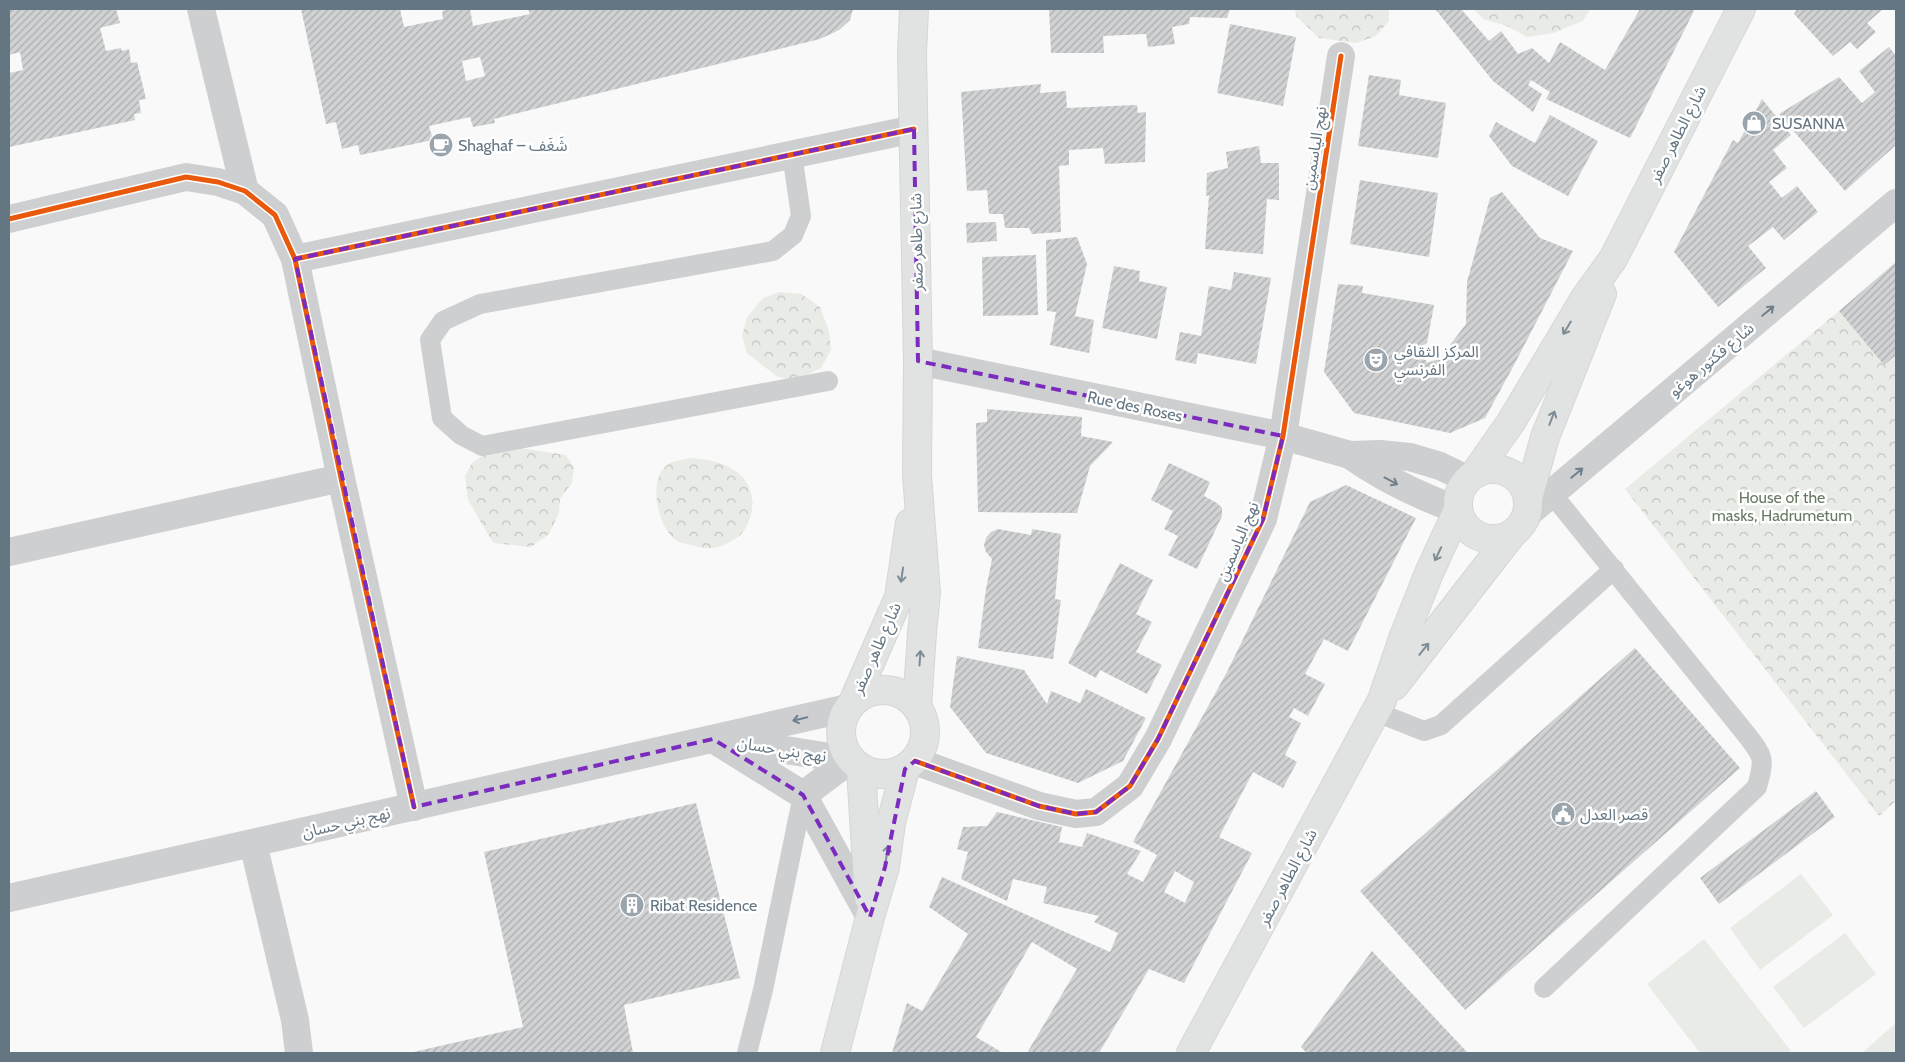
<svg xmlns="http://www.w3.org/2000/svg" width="1905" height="1062" font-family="Cabin,'Noto Sans Arabic',sans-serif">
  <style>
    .forest { fill: url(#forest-crowns) }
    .pitch { fill: #e8ebe6 }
    .building { fill: url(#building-hatch); fill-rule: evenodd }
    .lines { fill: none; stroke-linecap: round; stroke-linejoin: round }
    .secondary-casing { stroke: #d5d6d7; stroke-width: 30 }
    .primary-casing { stroke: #d5d6d7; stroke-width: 30 }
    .service { stroke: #cecfd0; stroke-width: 20 }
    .minor { stroke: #cecfd0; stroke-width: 28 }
    .secondary { stroke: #e1e2e2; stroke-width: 28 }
    .primary { stroke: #e1e2e2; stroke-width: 28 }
    .cycleway-casing { stroke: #fff; stroke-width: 8 }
    .cycleway { stroke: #e8590c; stroke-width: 5 }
    .oneway { stroke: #707f8b }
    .oneway2 { stroke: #7e8c96 }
    .marked { fill: none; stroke: #7b2cbf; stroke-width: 4; stroke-dasharray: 10 6; stroke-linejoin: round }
    .labels { text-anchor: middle; stroke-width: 5; stroke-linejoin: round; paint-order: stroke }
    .poi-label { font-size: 16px; fill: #657683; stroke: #fff; text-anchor: start }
    .street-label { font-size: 16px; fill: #657683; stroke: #fff }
    .park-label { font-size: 16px; fill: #687a64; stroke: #fff }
  </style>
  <defs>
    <pattern id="forest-crowns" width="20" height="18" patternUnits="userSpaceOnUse" patternTransform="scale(1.25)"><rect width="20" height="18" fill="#e8ebe6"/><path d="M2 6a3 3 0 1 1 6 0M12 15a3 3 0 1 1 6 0" fill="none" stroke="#c0c3c0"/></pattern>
    <pattern id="building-hatch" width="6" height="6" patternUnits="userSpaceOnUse" patternTransform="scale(1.25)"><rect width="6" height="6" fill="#d0d2d3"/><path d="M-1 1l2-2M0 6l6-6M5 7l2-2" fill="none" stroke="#acafb1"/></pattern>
  </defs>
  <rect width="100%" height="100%" fill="#f9f9f9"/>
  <!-- forest -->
  <g class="forest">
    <polygon points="1295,9 1389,9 1389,21 1376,36 1356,43 1319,38 1296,16"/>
    <polygon points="1474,9 1590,9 1583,21 1553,33 1527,37 1507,26 1483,19"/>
    <polygon points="780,292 801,294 820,307 829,331 831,350 821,368 797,380 778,377 762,365 747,353 742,336 747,317 763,298"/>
    <polygon points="1839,311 1884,364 1896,355 1896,801 1879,816 1625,489"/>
    <polygon points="513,447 566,455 574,468 572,483 560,499 559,513 549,534 531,547 493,543 468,500 465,476 472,463 489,451"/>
    <path d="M689,458C723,459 760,474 751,515C749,522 744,533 738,537C719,549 712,551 692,545C687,544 681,543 677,541C657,528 646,476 670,463C676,461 683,460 689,458Z"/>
  </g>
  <!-- pitch -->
  <g class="pitch">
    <polygon points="1801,874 1833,915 1760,970 1730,928"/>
    <polygon points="1845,933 1876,974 1804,1028 1773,987"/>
    <polygon points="1704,939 1791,1051 1788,1053 1700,1053 1647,984"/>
    <polygon points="1896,1023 1896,1053 1862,1053"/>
  </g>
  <!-- building -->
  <g class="building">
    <polygon points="9,9 116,9 120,23 100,28 106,51 121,48 122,51 129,49 131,63 137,62 146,99 139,100 141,113 134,114 135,120 9,147 9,73 23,70 20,52 9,55"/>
    <path d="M301,9H400L404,27L443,19L442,11L451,9H470L473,26L530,14L528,9H853L850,20L839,30L820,39L494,119L495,123L473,127L470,117L429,126L433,140L360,155L358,145L342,149L336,122L326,124ZM480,57L485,76L466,81L462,61Z"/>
    <polygon points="1049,9 1230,9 1227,18 1190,17 1189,24 1172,27 1175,44 1148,47 1146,34 1103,36 1104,53 1051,53"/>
    <polygon points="1435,9 1461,9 1489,41 1501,31 1518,54 1532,48 1549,63 1560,42 1605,70 1640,9 1691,9 1694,11 1630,138 1546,99 1550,92 1531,80 1528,85 1542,94 1533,112 1493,81"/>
    <polygon points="1797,9 1883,9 1867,23 1876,32 1857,49 1850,42 1833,56 1794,14"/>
    <polygon points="1230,24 1296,37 1283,106 1217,93"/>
    <polygon points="1889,47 1896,56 1896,145 1845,191 1779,114 1839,77 1862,103 1875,92 1859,71"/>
    <polygon points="1369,75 1401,80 1399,95 1446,103 1438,158 1358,146"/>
    <polygon points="1041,84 1040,93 1066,91 1067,108 1137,105 1138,113 1146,112 1145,162 1105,164 1103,148 1069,150 1069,165 1059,166 1061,232 1032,234 1029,228 1005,228 1003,214 989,214 987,190 967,191 961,92"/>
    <polygon points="1762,99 1791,135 1773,150 1787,168 1769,182 1782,198 1797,186 1818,212 1784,240 1773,227 1748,246 1766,268 1718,307 1674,252 1733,140 1738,143"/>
    <polygon points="1550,115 1598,141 1568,196 1512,166 1489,136 1496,122 1535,143"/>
    <polygon points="1259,146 1261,163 1279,163 1279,200 1267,199 1263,254 1205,249 1209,195 1206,196 1207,173 1228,168 1226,152"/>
    <polygon points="1360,180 1438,193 1429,257 1350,244"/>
    <polygon points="1502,192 1540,238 1573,251 1514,365 1485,418 1450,433 1354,413 1324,372 1338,284 1363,286 1362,293 1434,305 1427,343 1420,347 1427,363 1446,356 1453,347 1450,345 1466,324 1467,282 1490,198"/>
    <polygon points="996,222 997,241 967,243 966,223"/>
    <polygon points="1077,237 1087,264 1075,316 1094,320 1089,353 1050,345 1056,312 1047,311 1046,240"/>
    <polygon points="1036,255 1038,315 983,316 982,257"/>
    <polygon points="1896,262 1896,355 1884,365 1839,311"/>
    <polygon points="1114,266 1140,271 1139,281 1167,287 1157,339 1102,328"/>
    <polygon points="1234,272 1271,278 1256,364 1198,353 1196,364 1175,360 1180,332 1201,336 1209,286 1231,290"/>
    <polygon points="987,409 1082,417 1081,436 1113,442 1090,466 1077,513 978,512 976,423 987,422"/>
    <polygon points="1169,463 1210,482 1204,496 1217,503 1222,508 1222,516 1197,569 1168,555 1178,536 1164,529 1173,511 1151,500"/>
    <path d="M1346,485L1416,518L1348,651L1324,639L1305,674L1325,684L1308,716L1294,708L1289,717L1301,723L1285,755L1297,762L1283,788L1253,772L1219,837L1252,853L1184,983L1149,969L1099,1053H1027L1077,969L1032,942L976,1037L1003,1053H892L907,1003L922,1011L968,934L929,907L942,877L1110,952L1118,933L1094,922L1099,916L1043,903L1047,887L1013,879L1007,901L961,879L968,852L957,849L963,827L987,826L997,812L1062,827L1059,842L1082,847L1087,833L1141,851L1127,874L1143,882L1157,855L1133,842L1227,672L1310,502ZM1175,871L1194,882L1185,903L1164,892Z"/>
    <polygon points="998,529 1031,535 1032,529 1061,534 1055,599 1061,600 1053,659 978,648 986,589 992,559 986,552 984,545 986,538 991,532"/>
    <polygon points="1120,563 1153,580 1136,614 1152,622 1136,652 1162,665 1147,694 1100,670 1096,678 1068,663"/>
    <polygon points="1635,648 1740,768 1465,1010 1360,891"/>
    <polygon points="957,656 1024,670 1047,704 1051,691 1080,703 1086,689 1146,718 1123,761 1078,783 986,753 950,707"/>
    <polygon points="1816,791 1835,817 1719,904 1700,878"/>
    <polygon points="696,803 740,978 624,1005 633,1053 409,1053 523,1027 484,852"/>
    <polygon points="1372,951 1468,1053 1307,1053 1301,1047"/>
  </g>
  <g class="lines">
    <defs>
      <g id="secondary">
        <polyline points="914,9 912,54 918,361 917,475 926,593 922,633 917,707"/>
        <circle cx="883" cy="732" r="42"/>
        <polyline points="853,702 899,597 910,523"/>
        <polyline points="861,769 869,898"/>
        <polyline points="835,1053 870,917 885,867 891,823 905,769"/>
      </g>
      <g id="primary">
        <circle cx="1493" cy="504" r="35"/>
        <polyline points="1476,472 1511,422 1585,298 1613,259 1741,9"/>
        <polyline points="1528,498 1545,437 1602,294"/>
        <polyline points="1394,686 1512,534"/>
        <polyline points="1191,1053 1382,700 1404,636 1429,573 1458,510"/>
      </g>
    </defs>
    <!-- secondary casing -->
    <use href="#secondary" class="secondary-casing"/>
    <!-- primary casing -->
    <use href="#primary" class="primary-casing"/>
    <!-- service -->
    <g class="service">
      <polyline points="792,154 801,216 793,235 773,251 480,304 443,321 430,340 442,418 461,435 482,446 828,381"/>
      <polyline points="1376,712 1424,731 1441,725 1614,569"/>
      <path d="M1544,988L1757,787C1765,758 1764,757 1746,734L1552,494"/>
      <polyline points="747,1053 763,990 803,795"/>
    </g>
    <!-- minor -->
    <g class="minor">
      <polyline points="201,9 245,191"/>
      <polyline points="9,219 186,177 218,182 245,191 275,215 295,259 341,478 414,807"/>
      <polyline points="295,259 914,129"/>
      <polyline points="918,361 1283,436 1350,455 1380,454 1410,457 1440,466 1467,479"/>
      <path d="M1350,455C1384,479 1419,496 1458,510"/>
      <polyline points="1526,515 1896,203"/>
      <polyline points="9,552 341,478"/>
      <polyline points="713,739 803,795 870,917"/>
      <polyline points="727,741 850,760"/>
      <polyline points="915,761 1039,806 1076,814 1096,812 1130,786 1158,739 1263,519 1283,436 1341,56"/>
      <polyline points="803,795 850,760"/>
      <polyline points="253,843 295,1020 299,1053"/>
      <polyline points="9,898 848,708"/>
    </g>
    <!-- secondary -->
    <use href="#secondary" class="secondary"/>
    <!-- primary -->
    <use href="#primary" class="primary"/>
    <defs>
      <g id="cycleway">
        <polyline points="9,219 186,177 218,182 245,191 275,215 295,259 341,478 414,807"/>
        <polyline points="295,259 914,129"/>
        <polyline points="915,761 1039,806 1076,814 1096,812 1130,786 1158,739 1263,519 1283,436 1341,56"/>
      </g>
    </defs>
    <!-- cycleway casing -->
    <use href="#cycleway" class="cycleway-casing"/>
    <!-- cycleway -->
    <use href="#cycleway" class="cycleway"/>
  </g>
  <!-- one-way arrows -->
  <defs><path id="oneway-shaft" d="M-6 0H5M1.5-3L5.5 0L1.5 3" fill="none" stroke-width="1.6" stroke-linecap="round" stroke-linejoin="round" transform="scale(1.25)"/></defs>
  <g class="oneway">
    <use href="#oneway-shaft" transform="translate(1768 311) rotate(-40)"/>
    <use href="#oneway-shaft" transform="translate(1577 473) rotate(-40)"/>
    <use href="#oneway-shaft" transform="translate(1391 481) rotate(28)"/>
    <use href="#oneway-shaft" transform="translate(800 719) rotate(167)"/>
  </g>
  <g class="oneway2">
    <use href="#oneway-shaft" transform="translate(1567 328) rotate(121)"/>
    <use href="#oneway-shaft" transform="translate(1552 418) rotate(-69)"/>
    <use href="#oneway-shaft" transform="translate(1438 554) rotate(115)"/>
    <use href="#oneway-shaft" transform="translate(902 575) rotate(98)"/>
    <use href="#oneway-shaft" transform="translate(1424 649) rotate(-51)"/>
    <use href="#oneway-shaft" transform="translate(920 658) rotate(-86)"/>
    <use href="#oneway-shaft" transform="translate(887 853) rotate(-82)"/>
  </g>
  <!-- marked area -->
  <path class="marked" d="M914,129L918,361L1283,436L1263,519L1158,739L1130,786L1096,812L1076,814L1039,806L915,761L905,769L885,867L870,917L803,795L713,739L414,807L295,259Z"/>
  <!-- icons -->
  <defs>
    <symbol id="shop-disc" viewBox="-11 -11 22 22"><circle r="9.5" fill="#99a4ac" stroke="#fff"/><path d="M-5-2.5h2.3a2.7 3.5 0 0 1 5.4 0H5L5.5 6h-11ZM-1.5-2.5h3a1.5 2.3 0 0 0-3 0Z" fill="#fff"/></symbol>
    <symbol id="cafe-disc" viewBox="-11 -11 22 22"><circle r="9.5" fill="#99a4ac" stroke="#fff"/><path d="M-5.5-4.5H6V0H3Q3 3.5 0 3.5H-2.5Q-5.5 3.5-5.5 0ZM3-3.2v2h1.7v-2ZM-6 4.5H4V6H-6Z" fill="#fff"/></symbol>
    <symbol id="theatre-disc" viewBox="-11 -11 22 22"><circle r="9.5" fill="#99a4ac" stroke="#fff"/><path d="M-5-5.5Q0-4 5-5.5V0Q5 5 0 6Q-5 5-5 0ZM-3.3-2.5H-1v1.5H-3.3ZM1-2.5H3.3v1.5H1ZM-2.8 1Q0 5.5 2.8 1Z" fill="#fff"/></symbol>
    <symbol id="civic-disc" viewBox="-11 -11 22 22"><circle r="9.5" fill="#99a4ac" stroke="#fff"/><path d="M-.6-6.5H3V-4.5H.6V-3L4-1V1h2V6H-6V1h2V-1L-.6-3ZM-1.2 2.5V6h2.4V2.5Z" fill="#fff"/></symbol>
    <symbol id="building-disc" viewBox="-11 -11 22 22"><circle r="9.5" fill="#99a4ac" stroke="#fff"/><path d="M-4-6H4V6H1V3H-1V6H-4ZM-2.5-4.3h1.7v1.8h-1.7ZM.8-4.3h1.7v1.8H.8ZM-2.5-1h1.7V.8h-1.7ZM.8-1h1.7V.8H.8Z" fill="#fff"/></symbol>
  </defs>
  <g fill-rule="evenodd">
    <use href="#shop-disc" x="1740" y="109" width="28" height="28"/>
    <use href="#cafe-disc" x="427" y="131" width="28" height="28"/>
    <use href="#theatre-disc" x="1362" y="346" width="28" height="28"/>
    <use href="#civic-disc" x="1549" y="800" width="28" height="28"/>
    <use href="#building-disc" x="618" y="891" width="28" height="28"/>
  </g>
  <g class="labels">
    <!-- poi labels -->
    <g class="poi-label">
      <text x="1772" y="129">SUSANNA</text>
      <text x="458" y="151">Shaghaf – شَغَف</text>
      <text x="1394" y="357">المركز الثقافي<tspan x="1394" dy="18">الفرنسي</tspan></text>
      <text x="1580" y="820">قصر العدل</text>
      <text x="650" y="911">Ribat Residence</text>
    </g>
    <!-- street labels -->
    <g class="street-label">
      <text transform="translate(1677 134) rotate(-63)" y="6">شارع الطاهر صفر</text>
      <text transform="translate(1314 148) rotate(-81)" y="6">نهج الياسمين</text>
      <text transform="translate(916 242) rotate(-91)" y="6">شارع طاهر صفر</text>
      <text transform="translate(1711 359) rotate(-40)" y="6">شارع فكتور هوغو</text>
      <text transform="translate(1135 406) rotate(12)" y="6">Rue des Roses</text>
      <text transform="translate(1237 541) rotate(-67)" y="6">نهج الياسمين</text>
      <text transform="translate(876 648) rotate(-66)" y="6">شارع طاهر صفر</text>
      <text transform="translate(782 749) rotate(9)" y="6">نهج بني حسان</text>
      <text transform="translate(346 822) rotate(-13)" y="6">نهج بني حسان</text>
      <text transform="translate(1287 877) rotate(-62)" y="6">شارع الطاهر صفر</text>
    </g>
    <!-- park labels -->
    <g class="park-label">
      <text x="1782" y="503">House of the<tspan x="1782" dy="18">masks, Hadrumetum</tspan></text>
    </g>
  </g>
  <!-- border -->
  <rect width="1905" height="1062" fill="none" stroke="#657683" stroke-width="20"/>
</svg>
